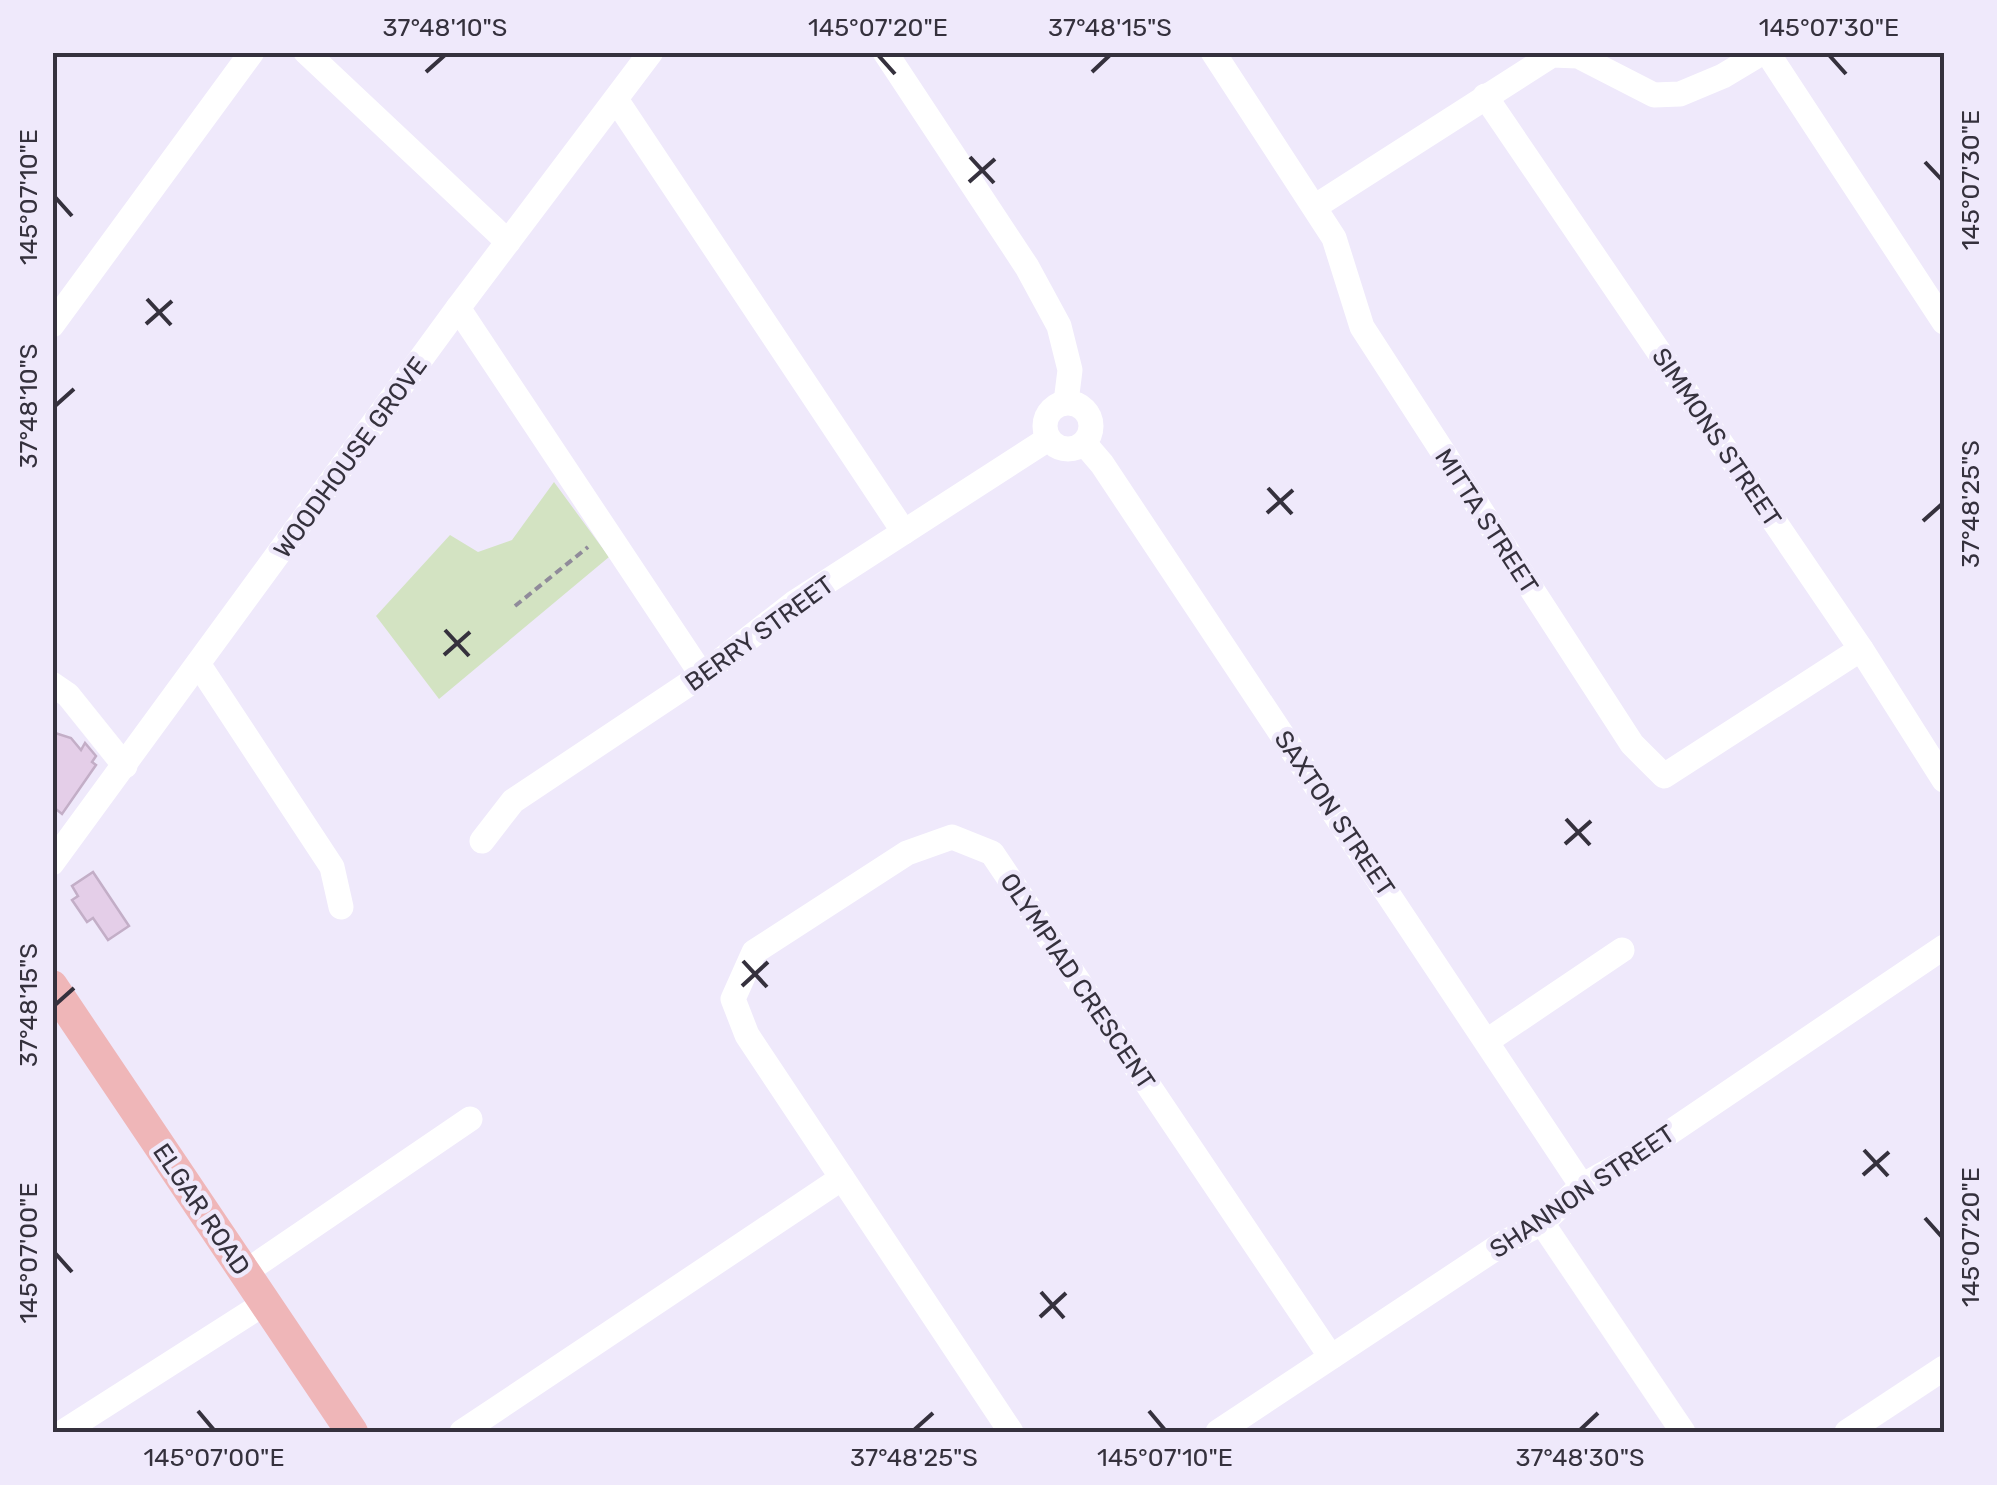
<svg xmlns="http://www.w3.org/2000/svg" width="1997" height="1485" font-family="Rubik,sans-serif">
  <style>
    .green { fill: #d3e3c2 }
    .building { fill: #e4cee8; stroke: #c3aec7; stroke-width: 2.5 }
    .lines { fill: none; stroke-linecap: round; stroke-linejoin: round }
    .path { stroke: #908b9a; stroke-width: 4; stroke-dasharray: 8 5; stroke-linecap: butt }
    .minor { stroke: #fff; stroke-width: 25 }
    .major { stroke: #efb6b8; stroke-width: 32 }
    .ticks { fill: none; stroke: #35313d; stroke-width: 4 }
    .labels { text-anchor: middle; stroke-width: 9; stroke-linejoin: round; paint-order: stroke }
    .street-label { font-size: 25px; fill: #35313d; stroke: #efe9fb }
    .neatline { fill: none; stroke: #35313d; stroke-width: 4 }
    .ticks-label { font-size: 25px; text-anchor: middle; fill: #35313d }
  </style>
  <rect width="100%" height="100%" fill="#efe9fb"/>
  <!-- green -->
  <polygon class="green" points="554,482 609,557 439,699 376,616 450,535 478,552 512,540"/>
  <!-- building -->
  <g class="building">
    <polygon points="52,732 71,738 81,750 85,743 96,756 92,762 96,765 62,814 52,806"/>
    <polygon points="93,872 129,926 108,940 93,918 87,922 72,900 78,896 72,886"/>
  </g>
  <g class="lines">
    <!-- path -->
    <polyline class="path" points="515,606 588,547"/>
    <!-- minor -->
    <g class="minor">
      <polyline points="306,52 508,242"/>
      <polyline points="885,52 1027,267 1059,326 1070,370 1066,402"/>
      <polyline points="1213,52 1334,238 1362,327 1632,744 1664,776 1861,649"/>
      <polyline points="1767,52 1944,322"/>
      <polyline points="1485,96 1861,649 1944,780"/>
      <polyline points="617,101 904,532"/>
      <polyline points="1316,206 1552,55 1578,56 1654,95 1680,94 1723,76 1763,52"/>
      <polyline points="458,308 702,675"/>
      <polyline points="52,325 252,52"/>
      <circle cx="1068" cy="426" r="23"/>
      <polyline points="1084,443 1102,464 1582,1186"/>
      <polyline points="199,665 332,867 341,907"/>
      <polyline points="52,684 68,695 125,766"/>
      <polyline points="482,841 513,801 702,675 794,603 1048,439"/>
      <polyline points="52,863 458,308 651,52"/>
      <polyline points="1487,1041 1622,950"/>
      <polyline points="1542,1223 1683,1432"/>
      <polyline points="244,1273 470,1119"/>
      <polyline points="63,1432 265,1303"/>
      <polyline points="462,1432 842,1178"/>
      <polyline points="1011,1432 747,1035 733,999 754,952 907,853 952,837 992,853 1331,1357"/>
      <polyline points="1218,1432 1505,1242 1542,1223 1582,1186 1632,1158 1944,947"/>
      <polyline points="1847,1432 1944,1368"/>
    </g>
    <!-- major -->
    <polyline class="major" points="52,986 352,1432"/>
  </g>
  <!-- ticks -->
  <path class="ticks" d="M878,55L895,74M1829,55L1846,74M426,72L445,55M1092,72L1110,55M970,157L994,183M1925,162L1942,180M969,182L995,159M55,197L72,216M147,299L171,325M146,324L172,301M55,406L74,389M1268,488L1292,514M1267,513L1293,490M1923,521L1942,504M445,630L469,656M444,655L470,632M1566,819L1590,845M1565,844L1591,821M743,961L767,987M742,986L768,962M55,1005L74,988M1864,1150L1888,1176M1863,1175L1889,1152M1925,1218L1942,1237M55,1253L72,1272M1041,1292L1064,1318M1040,1317L1066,1293M198,1411L214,1430M1149,1411L1165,1430M914,1430L933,1413M1580,1430L1598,1413"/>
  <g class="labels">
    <!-- street labels -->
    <g class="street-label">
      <text transform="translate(1717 437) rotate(56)" y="9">SIMMONS STREET</text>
      <text transform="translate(350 457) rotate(-54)" y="9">WOODHOUSE GROVE</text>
      <text transform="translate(1487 521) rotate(57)" y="9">MITTA STREET</text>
      <text transform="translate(759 633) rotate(-36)" y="9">BERRY STREET</text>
      <text transform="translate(1335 813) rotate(56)" y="9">SAXTON STREET</text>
      <text transform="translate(1078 981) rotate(56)" y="9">OLYMPIAD CRESCENT</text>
      <text transform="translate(1582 1191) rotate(-34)" y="9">SHANNON STREET</text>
      <text transform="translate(202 1209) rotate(56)" y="9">ELGAR ROAD</text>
    </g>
  </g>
  <!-- border -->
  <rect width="1997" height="1485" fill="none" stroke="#efe9fb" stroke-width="110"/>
  <rect x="55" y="55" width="1887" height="1375" class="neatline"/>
  <g class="ticks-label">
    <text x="445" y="36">37°48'10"S</text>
    <text x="878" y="36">145°07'20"E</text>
    <text x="1110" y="36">37°48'15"S</text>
    <text x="1829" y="36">145°07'30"E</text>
    <text transform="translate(1970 180) rotate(-90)" y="9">145°07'30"E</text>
    <text transform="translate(28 197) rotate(-90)" y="9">145°07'10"E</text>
    <text transform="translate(28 406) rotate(-90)" y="9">37°48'10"S</text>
    <text transform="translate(1970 504) rotate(-90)" y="9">37°48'25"S</text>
    <text transform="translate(28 1005) rotate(-90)" y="9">37°48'15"S</text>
    <text transform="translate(1970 1237) rotate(-90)" y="9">145°07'20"E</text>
    <text transform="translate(28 1253) rotate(-90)" y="9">145°07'00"E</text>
    <text x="214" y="1466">145°07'00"E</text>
    <text x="914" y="1466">37°48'25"S</text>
    <text x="1165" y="1466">145°07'10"E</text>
    <text x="1580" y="1466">37°48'30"S</text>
  </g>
</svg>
